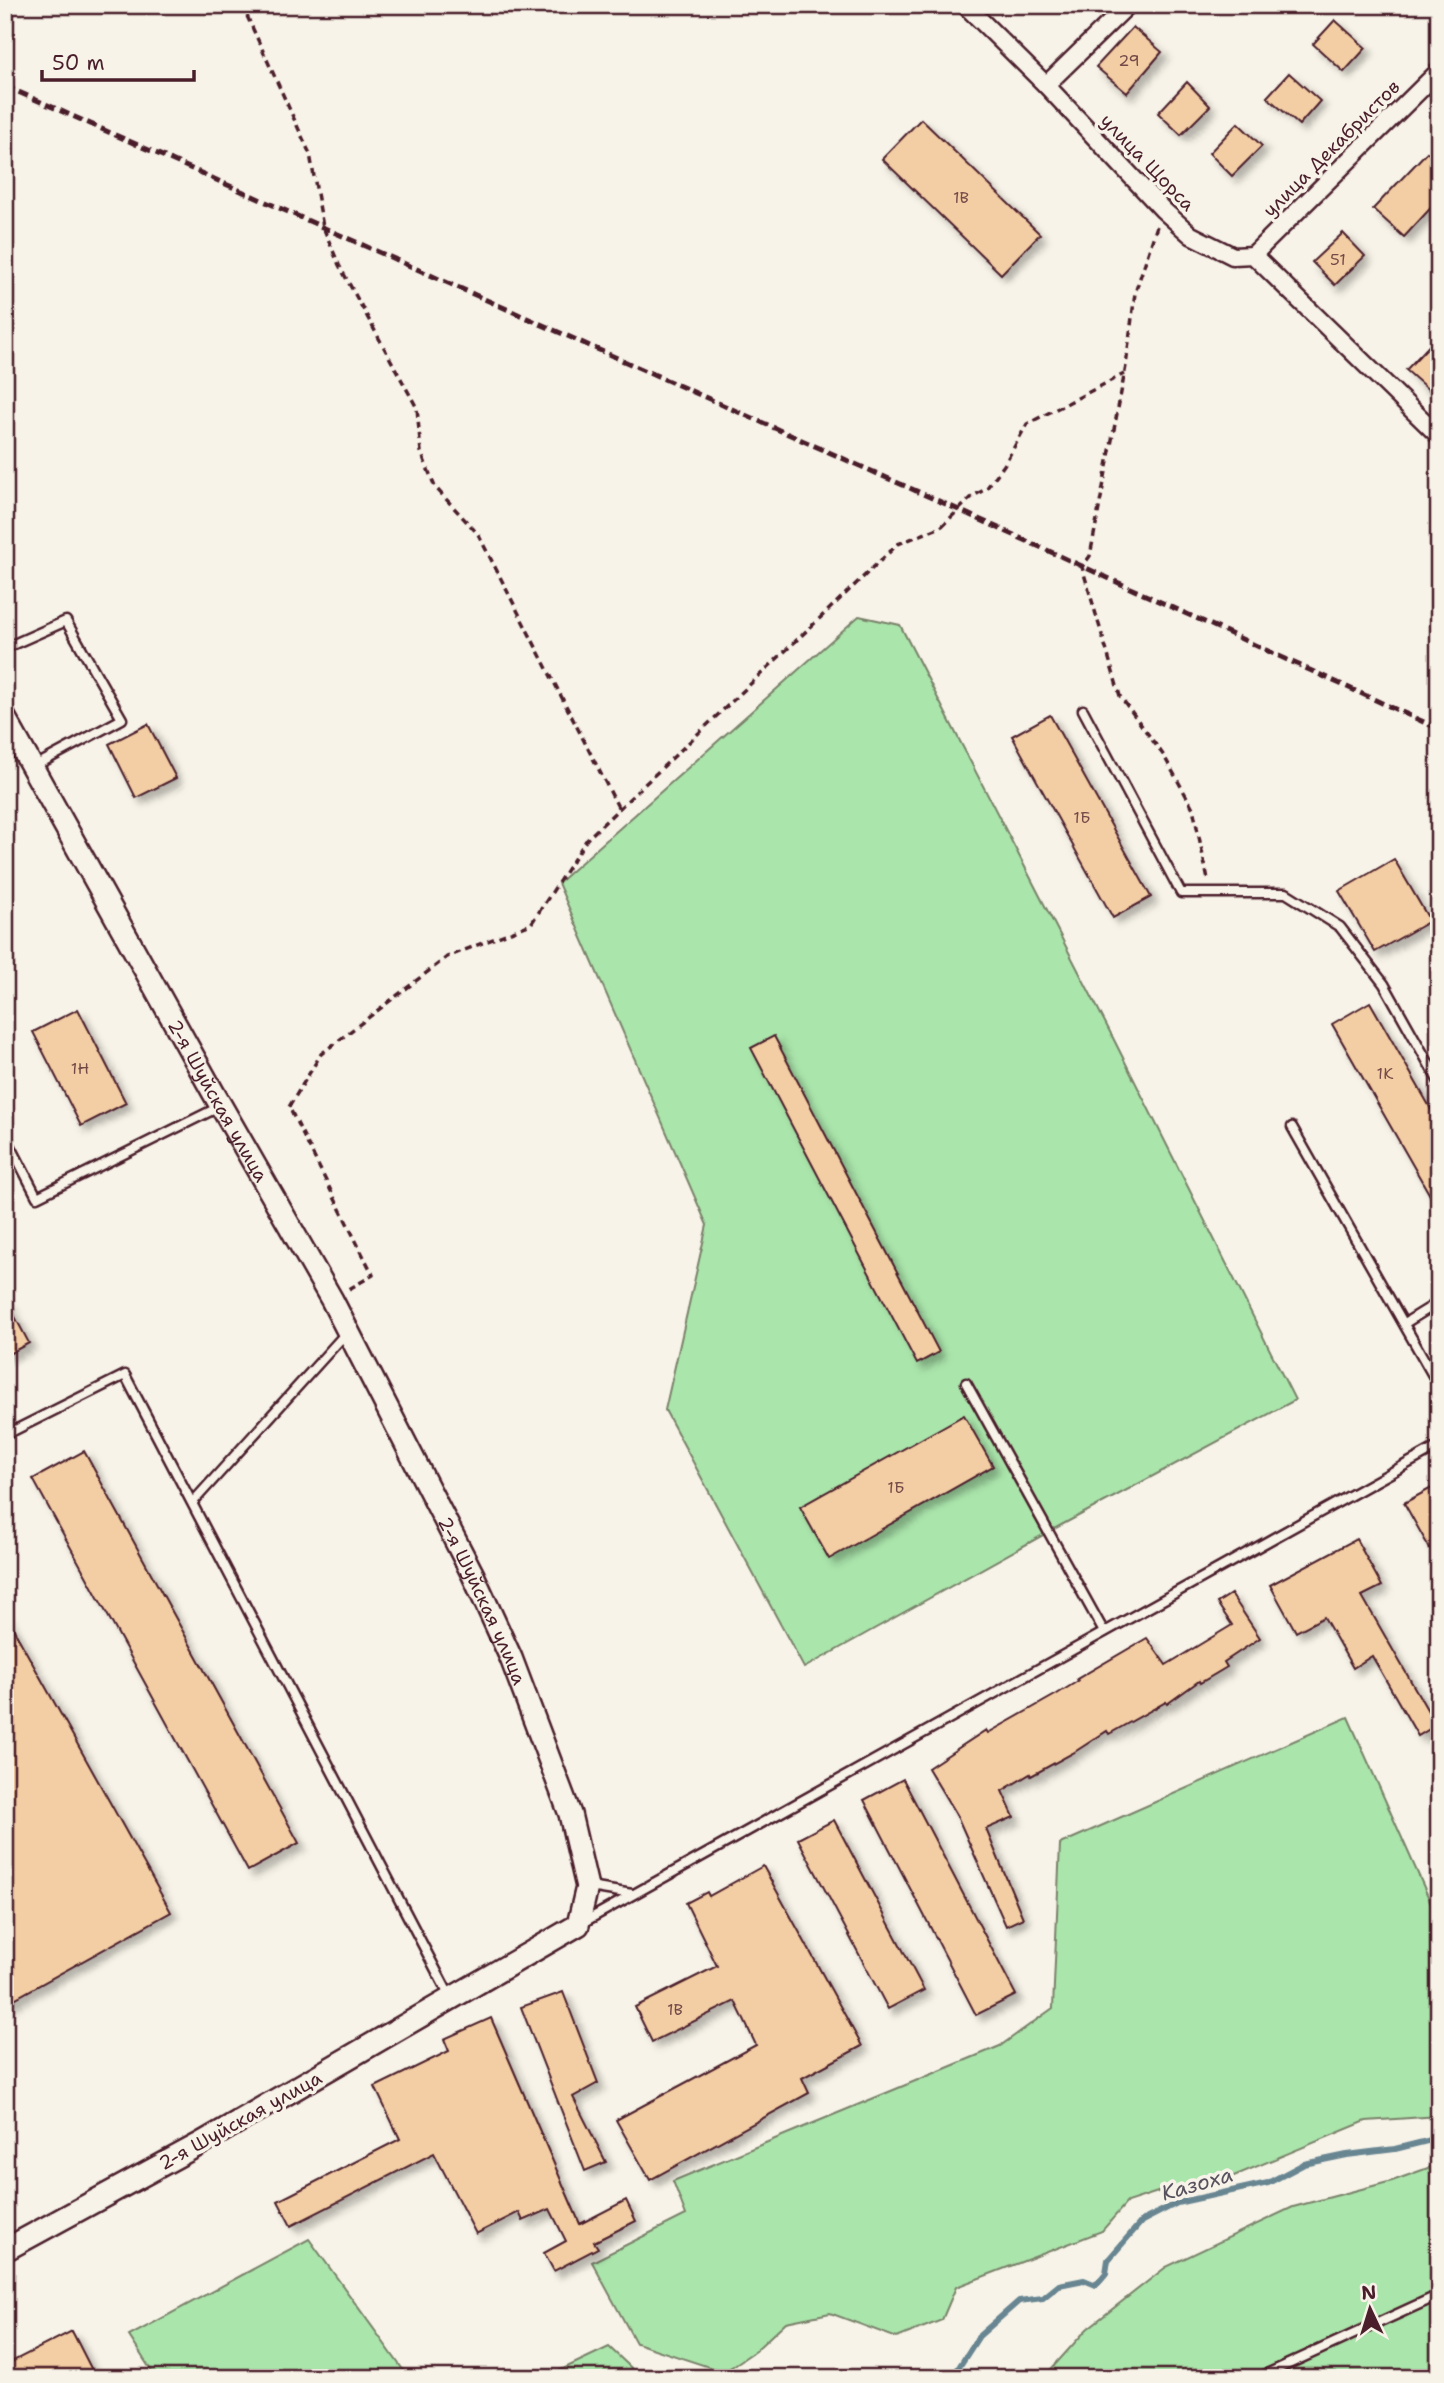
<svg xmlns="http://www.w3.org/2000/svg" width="1444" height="2383" font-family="'Shantell Sans',sans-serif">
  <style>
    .green { fill: #aae5ab; stroke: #7a826b; stroke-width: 2 }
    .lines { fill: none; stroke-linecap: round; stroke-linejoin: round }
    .stream { stroke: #678592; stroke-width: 6 }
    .building { fill: #f3cda3; stroke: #4a1f2b; stroke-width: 2; filter: url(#shadow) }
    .service-casing { stroke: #4a1f2b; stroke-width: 13 }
    .minor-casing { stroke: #4a1f2b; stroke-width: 21 }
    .tertiary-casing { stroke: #4a1f2b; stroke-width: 26 }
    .path { stroke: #4a1f2b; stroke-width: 3.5; stroke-dasharray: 7 5; stroke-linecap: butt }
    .service { stroke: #f7f3e8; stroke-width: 8 }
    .minor { stroke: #f7f3e8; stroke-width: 16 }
    .tertiary { stroke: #f7f3e8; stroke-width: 21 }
    .rail { stroke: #4a1f2b; stroke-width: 5; stroke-dasharray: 10 5; stroke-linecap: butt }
    .labels { text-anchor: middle; stroke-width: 7; stroke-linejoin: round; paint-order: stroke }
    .number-label { font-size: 16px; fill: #744a49 }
    .street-label { font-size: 19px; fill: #4a1f2b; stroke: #f7f3e8 }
    .water-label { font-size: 21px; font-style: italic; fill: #58525f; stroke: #f7f3e8 }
  </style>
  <defs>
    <filter id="shadow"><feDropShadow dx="6" dy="6" stdDeviation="3.5" flood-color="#0004"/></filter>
  </defs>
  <rect width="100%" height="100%" fill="#f7f3e8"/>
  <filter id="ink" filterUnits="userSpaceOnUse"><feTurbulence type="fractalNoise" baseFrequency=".0143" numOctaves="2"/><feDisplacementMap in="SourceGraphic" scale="14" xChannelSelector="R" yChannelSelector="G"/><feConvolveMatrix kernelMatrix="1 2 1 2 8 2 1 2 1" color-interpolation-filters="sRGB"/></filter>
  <g filter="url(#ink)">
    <!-- green -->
    <g class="green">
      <polygon points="859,616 900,625 1109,1030 1295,1400 1052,1530 804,1668 665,1410 707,1225 558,883"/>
      <polygon points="1348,1717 1439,1921 1439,2116 1366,2121 1229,2178 1167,2189 1127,2202 1102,2231 956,2287 942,2320 897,2338 830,2313 786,2322 755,2351 724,2372 636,2343 592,2262 686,2215 673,2181 1000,2046 1053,2008 1060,1844"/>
      <polygon points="1439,2164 1439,2378 1043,2378 1087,2329 1166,2267 1293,2207 1392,2181"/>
      <polygon points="309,2239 409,2378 156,2378 129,2336"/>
      <polygon points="609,2347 642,2378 544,2378"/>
    </g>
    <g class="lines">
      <!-- stream -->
      <polyline class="stream" points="952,2378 979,2336 1019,2301 1043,2298 1059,2285 1084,2280 1096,2285 1106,2273 1108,2260 1142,2221 1177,2203 1268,2183 1304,2164 1347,2155 1395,2149 1439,2138"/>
    </g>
    <!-- building -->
    <g class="building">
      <polygon points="1335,20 1366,48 1344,72 1313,44"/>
      <polygon points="1133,27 1162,52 1127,93 1096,67"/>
      <polygon points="1289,73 1320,101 1299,125 1267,97"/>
      <polygon points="1187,82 1210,106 1181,135 1158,113"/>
      <polygon points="921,119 1040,234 1001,274 882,159"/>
      <polygon points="1238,123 1262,146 1232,176 1209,153"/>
      <polygon points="1427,152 1439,163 1439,199 1404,237 1373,209"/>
      <polygon points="1343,233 1365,256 1335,285 1312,262"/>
      <polygon points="1439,335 1439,384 1431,392 1406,370"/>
      <polygon points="1050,715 1151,897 1113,918 1012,736"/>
      <polygon points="148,724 176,778 136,798 109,744"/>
      <polygon points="1394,859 1430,921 1375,952 1339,891"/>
      <polygon points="1370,1002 1439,1123 1439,1211 1332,1024"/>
      <polygon points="78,1009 126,1103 81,1126 33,1032"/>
      <polygon points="774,1036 939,1352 917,1364 751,1048"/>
      <polygon points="5,1298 29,1343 5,1356"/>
      <polygon points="964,1415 993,1466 829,1559 800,1507"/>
      <polygon points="84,1451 299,1843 248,1871 33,1479"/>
      <polygon points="1439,1484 1439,1565 1404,1503"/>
      <polygon points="1356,1539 1382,1586 1362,1596 1436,1725 1418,1736 1372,1656 1353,1668 1324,1617 1296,1632 1270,1585"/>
      <polygon points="1231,1594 1260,1638 1224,1662 1227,1667 1200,1683 1199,1681 1167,1704 1166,1702 1109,1734 1107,1731 1073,1753 1031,1776 1030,1774 1002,1791 1014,1817 986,1829 1023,1918 1006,1926 958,1818 928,1768 986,1730 988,1733 1057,1694 1078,1681 1077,1679 1147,1638 1166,1665 1232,1625 1217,1603"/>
      <polygon points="5,1614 171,1912 5,2004"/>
      <polygon points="903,1779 1016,1995 976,2015 864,1800"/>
      <polygon points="834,1820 924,1990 888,2009 798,1839"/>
      <polygon points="763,1866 862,2046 802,2078 809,2093 650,2180 616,2120 756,2045 735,2001 652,2042 635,2007 717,1966 686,1903 707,1892 709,1896"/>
      <polygon points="563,1992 598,2083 573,2097 606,2162 585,2171 521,2007"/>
      <polygon points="491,2018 580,2224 626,2200 636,2221 594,2242 598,2248 554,2271 544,2253 566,2241 550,2209 523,2221 519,2212 476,2234 434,2153 291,2226 278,2201 400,2139 375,2087 449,2051 444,2039"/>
      <polygon points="72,2331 96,2378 5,2378 5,2365"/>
    </g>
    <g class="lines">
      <defs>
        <g id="service">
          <polyline points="5,648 66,621 122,719 33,767"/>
          <polyline points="1083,710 1181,893 1286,893 1340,927 1384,984 1439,1082"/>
          <polyline points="1292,1127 1439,1386"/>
          <polyline points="5,1135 37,1197 221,1106"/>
          <polyline points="1405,1323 1439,1302"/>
          <polyline points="966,1383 1104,1632"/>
          <polyline points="5,1435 125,1375 450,1997"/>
          <polyline points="193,1502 346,1333"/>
          <polyline points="590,1887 632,1894"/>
          <polyline points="582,1923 1439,1446"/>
          <polyline points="1258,2378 1439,2295"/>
        </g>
        <g id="minor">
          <polyline points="965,5 1046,85 1163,210 1191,235 1233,256 1253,255 1439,436"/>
          <polyline points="1046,85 1128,5"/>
          <polyline points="1253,255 1439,71"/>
        </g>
        <g id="tertiary">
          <path id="s1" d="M5,718L213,1092L332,1300L473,1575L511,1658L570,1814L587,1887L578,1925L198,2145L5,2250"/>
        </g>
      </defs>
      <!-- service casing -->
      <use href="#service" class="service-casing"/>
      <!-- minor casing -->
      <use href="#minor" class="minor-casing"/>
      <!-- tertiary casing -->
      <use href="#tertiary" class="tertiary-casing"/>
      <!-- path -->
      <g class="path">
        <polyline points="242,5 310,154 323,227 339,265 417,408 421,452 435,487 478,534 619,809"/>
        <polyline points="1157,226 1135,293 1126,366 1090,556 1082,567 1120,696 1164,756 1193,808 1208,880"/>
        <polyline points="349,1289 373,1275 289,1107 321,1054 447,957 531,924 587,839 898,544 941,527 973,496 986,489 1004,465 1027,424 1124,374"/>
      </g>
      <!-- service -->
      <use href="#service" class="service"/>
      <!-- minor -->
      <use href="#minor" class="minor"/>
      <!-- tertiary -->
      <use href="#tertiary" class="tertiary"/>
      <!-- rail -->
      <polyline class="rail" points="5,86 959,510 1439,729"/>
    </g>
  </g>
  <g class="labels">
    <!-- number labels -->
    <g class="number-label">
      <text x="1129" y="66">29</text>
      <text x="961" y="203">1В</text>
      <text x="1338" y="265">51</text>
      <text x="1082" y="823">1Б</text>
      <text x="80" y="1074">1Н</text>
      <text x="1385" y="1079">1К</text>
      <text x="896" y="1493">1Б</text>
      <text x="675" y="2015">1В</text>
    </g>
    <!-- street labels -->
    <g class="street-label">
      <text transform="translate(1331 148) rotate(-45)" y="7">улица Декабристов</text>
      <text transform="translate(1148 162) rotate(46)" y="7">улица Щорса</text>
      <text dy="7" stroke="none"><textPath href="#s1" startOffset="438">2-я Шуйская улица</textPath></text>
      <text dy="7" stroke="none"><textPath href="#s1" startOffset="1004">2-я Шуйская улица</textPath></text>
      <text transform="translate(240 2120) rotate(-29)" y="7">2-я Шуйская улица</text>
    </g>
    <!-- water labels -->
    <g class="water-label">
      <text transform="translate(1197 2184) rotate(-16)" y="7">Казоха</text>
    </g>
  </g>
  <!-- margin -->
  <rect width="1444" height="2383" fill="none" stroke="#f7f3e8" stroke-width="28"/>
  <rect x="14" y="14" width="1416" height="2355" fill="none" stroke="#4a1f2b" stroke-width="2.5" filter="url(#ink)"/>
  <!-- north arrow -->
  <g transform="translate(1370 2309) rotate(356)" stroke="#f7f3e8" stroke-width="5" paint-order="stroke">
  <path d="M0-5L12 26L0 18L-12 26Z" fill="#4a1f2b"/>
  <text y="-10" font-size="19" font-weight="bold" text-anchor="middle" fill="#4a1f2b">N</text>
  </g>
  <!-- scale -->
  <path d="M42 70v10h152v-10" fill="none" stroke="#4a1f2b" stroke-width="3.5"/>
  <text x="52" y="70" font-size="21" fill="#4a1f2b" stroke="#f7f3e8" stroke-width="5" paint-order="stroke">50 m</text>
</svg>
